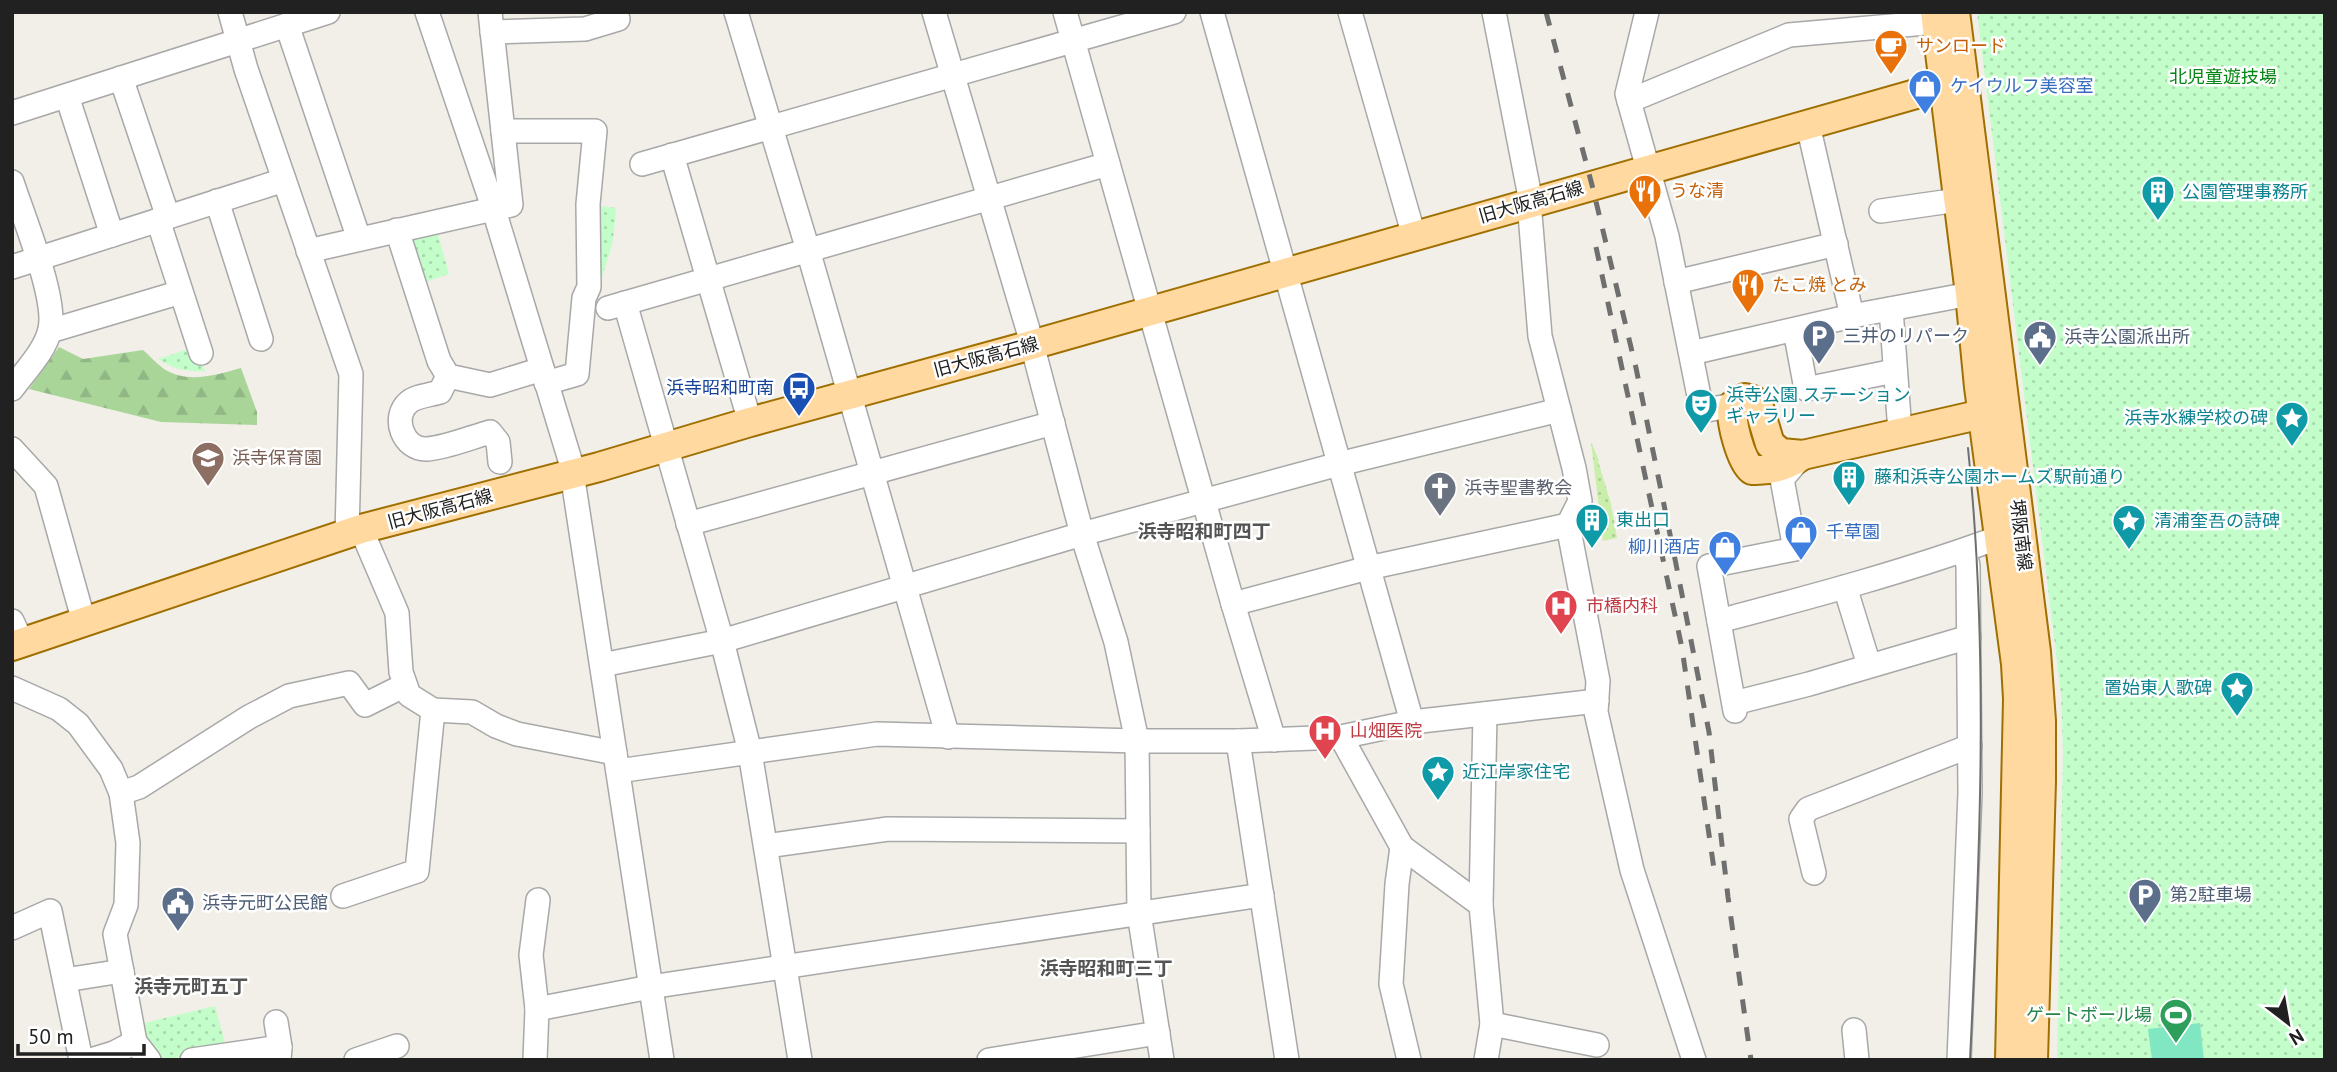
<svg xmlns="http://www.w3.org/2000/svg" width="2337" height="1072" font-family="'PT Sans','Noto Sans JP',sans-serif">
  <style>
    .forest { fill: url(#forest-firs) }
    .park { fill: url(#park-dots) }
    .garden { fill: url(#garden-dots) }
    .pitch { fill: #80e7c2 }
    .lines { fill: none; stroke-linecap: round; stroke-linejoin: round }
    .minor-casing { stroke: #a8a8a8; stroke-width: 26 }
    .major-casing { stroke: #9f6f00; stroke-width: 32 }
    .minor { stroke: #fff; stroke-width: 23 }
    .major { stroke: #ffd9a0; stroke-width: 28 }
    .tram { stroke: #6f6f6f; stroke-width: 2 }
    .rail { stroke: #6f6f6f; stroke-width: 5; stroke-dasharray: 14 14; stroke-linecap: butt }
    .labels { text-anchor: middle; stroke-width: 5; stroke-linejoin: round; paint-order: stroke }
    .food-label { font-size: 18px; fill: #c56008; stroke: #fff; text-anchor: start }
    .park-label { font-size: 18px; fill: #048613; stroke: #fff }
    .shop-label { font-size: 18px; fill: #366cbe; stroke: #fff; text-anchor: start }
    .culture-label { font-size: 18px; fill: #0d838f; stroke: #fff; text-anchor: start }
    .street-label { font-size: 18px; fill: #212121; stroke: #fff }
    .service-label { font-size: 18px; fill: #4e5e75; stroke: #fff; text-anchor: start }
    .transit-label { font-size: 18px; fill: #164399; stroke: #fff; text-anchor: end }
    .education-label { font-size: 18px; fill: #785e54; stroke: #fff; text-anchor: start }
    .worship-label { font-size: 18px; fill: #5b616d; stroke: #fff; text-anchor: start }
    .health-label { font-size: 18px; fill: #be3a42; stroke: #fff; text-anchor: start }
    .leisure-label { font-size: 18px; fill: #27864d; stroke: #fff; text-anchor: end }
    .neighbourhood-label { font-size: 19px; font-weight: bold; fill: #545454; stroke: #fff }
  </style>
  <defs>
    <pattern id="forest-firs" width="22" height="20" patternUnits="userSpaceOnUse" patternTransform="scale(1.75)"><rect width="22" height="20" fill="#a9d599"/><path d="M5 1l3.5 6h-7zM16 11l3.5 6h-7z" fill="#91b784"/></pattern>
    <pattern id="park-dots" width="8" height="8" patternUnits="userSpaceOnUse" patternTransform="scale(1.75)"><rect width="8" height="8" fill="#c3feca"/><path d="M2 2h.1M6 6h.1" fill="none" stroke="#a7d9ad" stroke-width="1.8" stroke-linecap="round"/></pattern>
    <pattern id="garden-dots" width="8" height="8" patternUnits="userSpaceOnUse" patternTransform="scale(1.75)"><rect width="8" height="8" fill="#caefab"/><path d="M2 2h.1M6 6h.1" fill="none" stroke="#adcd93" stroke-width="1.8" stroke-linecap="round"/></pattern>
  </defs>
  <rect width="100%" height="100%" fill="#f2efe8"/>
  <!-- forest -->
  <path class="forest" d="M59,347L83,359L143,350C150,356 157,364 164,369C188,384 216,375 241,368L257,412V425L161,422L29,389Z"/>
  <!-- park -->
  <g class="park">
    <polygon points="1977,12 2325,12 2325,1060 2057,1060 2063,752 2061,694"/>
    <polygon points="595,205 616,208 613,241 598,291"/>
    <polygon points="437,231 449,274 419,284 408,239"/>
    <path d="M192,348L201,358L205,371C187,372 173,369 158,359Z"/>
    <polygon points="215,1006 225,1043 221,1049 165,1060 156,1058 136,1025"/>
  </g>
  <!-- garden -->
  <polygon class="garden" points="1591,442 1599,460 1598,461 1611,504 1617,538 1603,541"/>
  <!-- pitch -->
  <polygon class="pitch" points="2200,1023 2204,1060 2152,1060 2148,1029"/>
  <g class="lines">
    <defs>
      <g id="minor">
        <polyline points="230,12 246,69 351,374 347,535"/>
        <polyline points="427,12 493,207 570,460 662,1060"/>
        <polyline points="736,12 808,250 948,737"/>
        <polyline points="934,12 1029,333 1082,534 1116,642 1137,741 1139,913 1162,1060"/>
        <polyline points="1065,12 1233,604 1274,740"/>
        <polyline points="1212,12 1412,722"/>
        <polyline points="1350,12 1414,236"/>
        <polyline points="1494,12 1531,202 1530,214 1540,336 1574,468 1580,501 1568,525 1598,681 1596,712 1632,870 1694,1060"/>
        <polyline points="1647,12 1627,94 1667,236 1702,411 1733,405"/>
        <polyline points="287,25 359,239"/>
        <polyline points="492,32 585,29 618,19"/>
        <polyline points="121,78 168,217"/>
        <polyline points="67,96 112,235"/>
        <polyline points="1629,101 1789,35 1937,22"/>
        <polyline points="12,113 328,12"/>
        <polyline points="1808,125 1852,316"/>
        <polyline points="503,131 595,131 588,204 589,287 584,298 577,374 546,383"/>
        <polyline points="672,155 750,422"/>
        <polyline points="642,164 1174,12"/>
        <path d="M12,182C23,216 57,298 50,329C46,350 25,371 12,389"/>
        <polyline points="217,201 261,339"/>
        <polyline points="1881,211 1958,200"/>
        <polyline points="158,220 201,353"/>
        <polyline points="397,230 439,361 448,376 490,385 542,369"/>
        <polyline points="308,251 511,205 490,12"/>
        <polyline points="12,267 284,180"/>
        <polyline points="1676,282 1836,244"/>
        <polyline points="625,303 722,641 750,752 800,1060"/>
        <polyline points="608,308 1108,164"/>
        <polyline points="1891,309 1900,432"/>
        <polyline points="1795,330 1806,389 1894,371"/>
        <polyline points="50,331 181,292"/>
        <polyline points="1691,353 1852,316 1970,294"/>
        <path d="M448,376L440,392C430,395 416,396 409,402C391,417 403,450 427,449C445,448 472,437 490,432L498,442L500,462"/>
        <polyline points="12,449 46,486 84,622"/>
        <polyline points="688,524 1053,423"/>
        <polyline points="361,529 397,613 401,672 409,695 433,710 472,712 496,726 517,734 615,753"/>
        <polyline points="1845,587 1869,665"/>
        <polyline points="1233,604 1368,568 1568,525"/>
        <polyline points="12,621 22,642"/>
        <path d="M1719,621C1814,596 1908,571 2000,537"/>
        <polyline points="602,665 722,641 1082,534 1339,464 1559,410"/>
        <polyline points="12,688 59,709 78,724 111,769 121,793 128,843 126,905 115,934 135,1042 149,1060"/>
        <polyline points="1734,703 1809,684 1969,637"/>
        <polyline points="1735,711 1709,566 1795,549 1782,479 1801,457"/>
        <polyline points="1341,737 1402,847 1481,905 1492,1024 1486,1060"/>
        <polyline points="1238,741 1287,1060"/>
        <polyline points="618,771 877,734 1137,741 1238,741 1341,737 1412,722 1597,701"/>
        <polyline points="121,793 139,787 249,717 289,696 349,683 365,705 405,685"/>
        <polyline points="766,846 888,829 1138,831"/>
        <polyline points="1402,847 1397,884 1391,984 1409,1060"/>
        <polyline points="1814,873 1801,819 1808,809 1970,746"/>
        <polyline points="343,896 417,871 433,710"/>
        <polyline points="1481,905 1485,714"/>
        <polyline points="12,928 50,911 81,1060"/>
        <polyline points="65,980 122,971"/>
        <polyline points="537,1009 650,987 1262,895"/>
        <polyline points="276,1022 280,1047"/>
        <polyline points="1492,1024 1597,1045"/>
        <polyline points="1854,1030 1857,1060"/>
        <polyline points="91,1060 114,1053 135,1042"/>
        <polyline points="192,1060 280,1047 279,1060"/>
        <polyline points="356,1060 397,1046"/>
        <polyline points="535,1060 537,1009 531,955 538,900"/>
        <polyline points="989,1060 1158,1033"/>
        <polyline points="1959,1060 1970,793 1968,566 1965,551"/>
      </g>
      <g id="major">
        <polyline points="1935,12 1970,294 1979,387 2016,664 2018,699 2010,1060"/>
        <polyline points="1955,12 2036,652 2041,721 2041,781 2033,1060"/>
        <path d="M1803,455L1781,453L1770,444L1758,404L1753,400L1745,398L1733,405C1729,418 1741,462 1752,470C1770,471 1788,465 1803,455L2000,410"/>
        <polyline points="12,646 361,529 599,467 750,422 1017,349 1944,86 1964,83"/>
      </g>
    </defs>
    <!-- minor casing -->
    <use href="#minor" class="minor-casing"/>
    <!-- major casing -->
    <use href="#major" class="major-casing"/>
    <!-- minor -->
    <use href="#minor" class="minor"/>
    <!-- major -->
    <use href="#major" class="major"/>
    <!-- tram -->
    <path class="tram" d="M1968,448C1989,651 1980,856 1970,1060"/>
    <!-- rail -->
    <g class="rail">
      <polyline points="1546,12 1592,185 1636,368 1673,549 1709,732 1728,897 1751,1060"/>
      <polyline points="1596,247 1682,648 1714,869"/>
    </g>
  </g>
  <!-- icons -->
  <defs>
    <symbol id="cafe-pin" viewBox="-11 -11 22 30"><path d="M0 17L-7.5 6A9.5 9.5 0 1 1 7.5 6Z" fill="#e8710a" stroke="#fff"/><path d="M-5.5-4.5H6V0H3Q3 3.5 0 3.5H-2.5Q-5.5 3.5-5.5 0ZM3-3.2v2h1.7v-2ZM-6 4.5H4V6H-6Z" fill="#fff"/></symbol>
    <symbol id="shop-pin" viewBox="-11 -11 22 30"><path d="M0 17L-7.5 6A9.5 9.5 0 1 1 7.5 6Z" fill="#3f7fe0" stroke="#fff"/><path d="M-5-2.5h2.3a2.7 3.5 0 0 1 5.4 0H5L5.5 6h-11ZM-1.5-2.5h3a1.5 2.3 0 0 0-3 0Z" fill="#fff"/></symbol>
    <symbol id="restaurant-pin" viewBox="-11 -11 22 30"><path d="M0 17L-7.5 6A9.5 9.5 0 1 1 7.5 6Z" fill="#e8710a" stroke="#fff"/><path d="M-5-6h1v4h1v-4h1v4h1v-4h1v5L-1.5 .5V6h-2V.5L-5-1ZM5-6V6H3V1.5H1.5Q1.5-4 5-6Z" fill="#fff"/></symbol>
    <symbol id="building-pin" viewBox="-11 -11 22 30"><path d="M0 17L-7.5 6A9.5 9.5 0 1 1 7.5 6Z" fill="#0f9aa8" stroke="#fff"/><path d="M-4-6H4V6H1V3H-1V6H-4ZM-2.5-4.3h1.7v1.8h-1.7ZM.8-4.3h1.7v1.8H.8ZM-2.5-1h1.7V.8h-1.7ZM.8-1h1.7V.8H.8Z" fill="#fff"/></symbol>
    <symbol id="parking-pin" viewBox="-11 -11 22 30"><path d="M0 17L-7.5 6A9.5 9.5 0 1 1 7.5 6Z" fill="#5c6f8a" stroke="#fff"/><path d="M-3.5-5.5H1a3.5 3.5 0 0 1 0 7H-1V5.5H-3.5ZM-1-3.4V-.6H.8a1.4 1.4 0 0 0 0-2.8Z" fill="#fff"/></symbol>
    <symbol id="civic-pin" viewBox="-11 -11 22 30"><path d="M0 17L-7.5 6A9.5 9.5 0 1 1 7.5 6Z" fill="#5c6f8a" stroke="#fff"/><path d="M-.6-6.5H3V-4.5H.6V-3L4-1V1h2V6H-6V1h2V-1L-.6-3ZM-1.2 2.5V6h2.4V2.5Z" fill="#fff"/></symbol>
    <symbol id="bus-pin" viewBox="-11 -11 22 30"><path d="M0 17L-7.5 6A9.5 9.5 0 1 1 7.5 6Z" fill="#1a4fb4" stroke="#fff"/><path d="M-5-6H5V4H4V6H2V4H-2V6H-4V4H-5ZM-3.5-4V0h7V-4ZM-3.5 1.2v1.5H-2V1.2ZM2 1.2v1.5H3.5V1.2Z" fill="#fff"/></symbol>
    <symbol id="theatre-pin" viewBox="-11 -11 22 30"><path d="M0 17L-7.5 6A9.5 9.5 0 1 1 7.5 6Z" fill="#0f9aa8" stroke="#fff"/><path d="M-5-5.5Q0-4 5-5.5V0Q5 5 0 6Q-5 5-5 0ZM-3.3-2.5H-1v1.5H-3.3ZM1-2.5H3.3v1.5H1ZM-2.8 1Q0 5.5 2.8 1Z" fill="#fff"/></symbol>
    <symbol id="sight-pin" viewBox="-11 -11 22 30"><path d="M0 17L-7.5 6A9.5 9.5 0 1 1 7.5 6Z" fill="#0f9aa8" stroke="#fff"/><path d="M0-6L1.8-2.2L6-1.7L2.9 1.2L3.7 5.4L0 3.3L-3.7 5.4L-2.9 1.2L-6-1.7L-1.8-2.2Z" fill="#fff"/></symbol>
    <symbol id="school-pin" viewBox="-11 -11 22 30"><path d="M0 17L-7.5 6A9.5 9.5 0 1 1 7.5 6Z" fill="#8d6e63" stroke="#fff"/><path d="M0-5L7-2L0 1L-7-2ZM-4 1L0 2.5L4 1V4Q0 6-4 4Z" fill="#fff"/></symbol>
    <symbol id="church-pin" viewBox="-11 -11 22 30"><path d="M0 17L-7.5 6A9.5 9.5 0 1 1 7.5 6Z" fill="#6b7280" stroke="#fff"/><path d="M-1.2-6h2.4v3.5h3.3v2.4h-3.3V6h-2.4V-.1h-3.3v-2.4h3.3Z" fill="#fff"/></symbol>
    <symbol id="hospital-pin" viewBox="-11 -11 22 30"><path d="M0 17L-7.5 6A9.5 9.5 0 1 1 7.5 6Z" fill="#e0444e" stroke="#fff"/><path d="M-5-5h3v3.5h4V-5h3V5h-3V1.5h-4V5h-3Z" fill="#fff"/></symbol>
    <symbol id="stadium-pin" viewBox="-11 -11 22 30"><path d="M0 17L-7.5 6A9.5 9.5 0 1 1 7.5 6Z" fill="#2e9e5b" stroke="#fff"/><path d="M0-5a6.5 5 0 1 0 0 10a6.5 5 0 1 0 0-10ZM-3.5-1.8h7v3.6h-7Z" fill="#fff"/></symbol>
  </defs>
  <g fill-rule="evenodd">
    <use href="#cafe-pin" x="1872" y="27" width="38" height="52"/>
    <use href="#shop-pin" x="1906" y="67" width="38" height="52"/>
    <use href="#restaurant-pin" x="1626" y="172" width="38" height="52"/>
    <use href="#building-pin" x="2139" y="173" width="38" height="52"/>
    <use href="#restaurant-pin" x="1729" y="266" width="38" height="52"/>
    <use href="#parking-pin" x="1800" y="317" width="38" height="52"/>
    <use href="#civic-pin" x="2021" y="318" width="38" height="52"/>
    <use href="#bus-pin" x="780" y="369" width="38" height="52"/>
    <use href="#theatre-pin" x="1682" y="386" width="38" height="52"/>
    <use href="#sight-pin" x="2273" y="399" width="38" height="52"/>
    <use href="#school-pin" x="189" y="439" width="38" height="52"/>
    <use href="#building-pin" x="1830" y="458" width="38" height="52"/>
    <use href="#church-pin" x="1421" y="469" width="38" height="52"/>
    <use href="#building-pin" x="1573" y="501" width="38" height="52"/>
    <use href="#sight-pin" x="2110" y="502" width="38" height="52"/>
    <use href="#shop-pin" x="1782" y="513" width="38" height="52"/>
    <use href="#shop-pin" x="1706" y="528" width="38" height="52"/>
    <use href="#hospital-pin" x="1542" y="587" width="38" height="52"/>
    <use href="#sight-pin" x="2218" y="669" width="38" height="52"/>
    <use href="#hospital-pin" x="1306" y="712" width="38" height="52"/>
    <use href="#sight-pin" x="1419" y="753" width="38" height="52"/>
    <use href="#parking-pin" x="2126" y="876" width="38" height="52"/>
    <use href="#civic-pin" x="159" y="884" width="38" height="52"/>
    <use href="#stadium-pin" x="2157" y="996" width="38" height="52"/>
  </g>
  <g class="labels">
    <!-- food labels -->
    <g class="food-label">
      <text x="1916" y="52">サンロード</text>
      <text x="1670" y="197">うな清</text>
      <text x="1772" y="291">たこ焼 とみ</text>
    </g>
    <!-- park labels -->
    <g class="park-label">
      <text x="2223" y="83">北児童遊技場</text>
    </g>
    <!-- shop labels -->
    <g class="shop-label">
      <text x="1950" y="92">ケイウルフ美容室</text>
      <text x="1826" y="538">千草園</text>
      <text x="1700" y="553" text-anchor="end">柳川酒店</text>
    </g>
    <!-- culture labels -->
    <g class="culture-label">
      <text x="2182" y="198">公園管理事務所</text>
      <text x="1726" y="401">浜寺公園 ステーション<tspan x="1726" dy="21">ギャラリー</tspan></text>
      <text x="2268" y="424" text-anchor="end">浜寺水練学校の碑</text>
      <text x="1874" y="483">藤和浜寺公園ホームズ駅前通り</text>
      <text x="1616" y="526">東出口</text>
      <text x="2154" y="527">清浦奎吾の詩碑</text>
      <text x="2212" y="694" text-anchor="end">置始東人歌碑</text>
      <text x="1462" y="778">近江岸家住宅</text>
    </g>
    <!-- street labels -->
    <g class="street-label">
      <text transform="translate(1531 202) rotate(-16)" y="6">旧大阪高石線</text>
      <text transform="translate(986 357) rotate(-15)" y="6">旧大阪高石線</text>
      <text transform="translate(440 509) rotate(-15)" y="6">旧大阪高石線</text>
      <text transform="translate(2021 535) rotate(83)" y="6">堺阪南線</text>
    </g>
    <!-- service labels -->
    <g class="service-label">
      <text x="1843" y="342">三井のリパーク</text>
      <text x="2064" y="343">浜寺公園派出所</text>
      <text x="2170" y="901">第2駐車場</text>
      <text x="202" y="909">浜寺元町公民館</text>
    </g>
    <!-- transit labels -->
    <g class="transit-label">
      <text x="774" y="394">浜寺昭和町南</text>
    </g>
    <!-- education labels -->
    <g class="education-label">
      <text x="232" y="464">浜寺保育園</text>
    </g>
    <!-- worship labels -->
    <g class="worship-label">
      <text x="1464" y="494">浜寺聖書教会</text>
    </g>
    <!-- health labels -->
    <g class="health-label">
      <text x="1586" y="612">市橋内科</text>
      <text x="1350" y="737">山畑医院</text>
    </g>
    <!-- leisure labels -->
    <g class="leisure-label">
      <text x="2152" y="1021">ゲートボール場</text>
    </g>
    <!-- neighbourhood labels -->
    <g class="neighbourhood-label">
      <text x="1204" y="538">浜寺昭和町四丁</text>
      <text x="1106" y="975">浜寺昭和町三丁</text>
      <text x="191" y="993">浜寺元町五丁</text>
    </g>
  </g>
  <!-- border -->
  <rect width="2337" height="1072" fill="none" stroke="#212121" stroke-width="28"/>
  <!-- north arrow -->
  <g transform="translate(2288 1023) rotate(149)" stroke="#ffffff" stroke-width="5" paint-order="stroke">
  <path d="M0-5L12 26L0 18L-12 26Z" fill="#212121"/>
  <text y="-10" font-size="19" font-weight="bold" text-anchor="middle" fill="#212121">N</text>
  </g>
  <!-- scale -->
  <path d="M18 1044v10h126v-10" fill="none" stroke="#212121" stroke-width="3.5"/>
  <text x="28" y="1044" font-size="21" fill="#212121" stroke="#ffffff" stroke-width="5" paint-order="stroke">50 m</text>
</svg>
